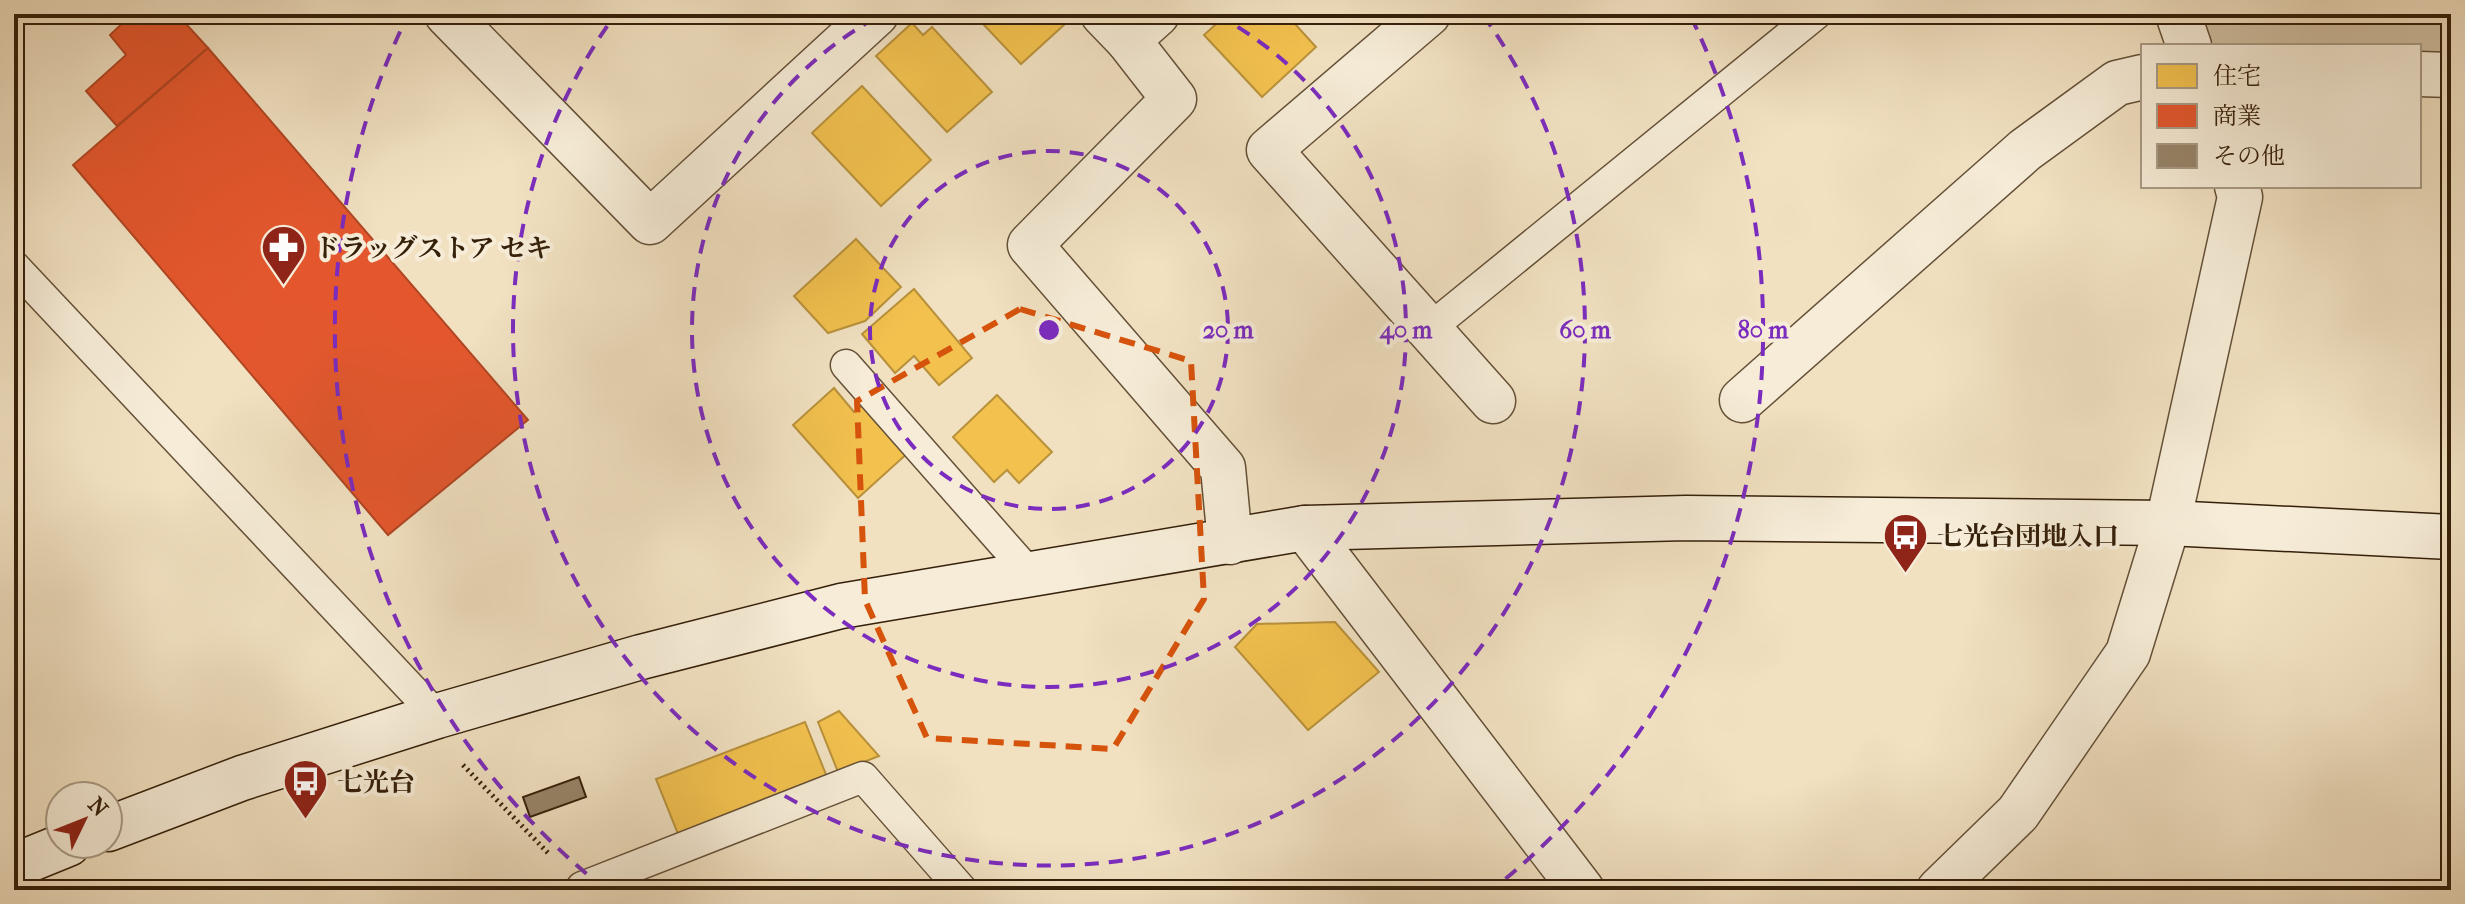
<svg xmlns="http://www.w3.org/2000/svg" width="2465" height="904" font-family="'IM FELL French Canon','Noto Serif JP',serif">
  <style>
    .green { fill: #d1c0a2; stroke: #837056; stroke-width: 2 }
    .homes { fill: #f2c14e; stroke: #b9913a; stroke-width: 2 }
    .shops { fill: #e4572e; stroke: #b04623; stroke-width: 2 }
    .building { fill: #978469; stroke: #35200a; stroke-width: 2 }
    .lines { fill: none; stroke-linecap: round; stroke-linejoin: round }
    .lane-casing { stroke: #645038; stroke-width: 33 }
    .street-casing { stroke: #645038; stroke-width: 47 }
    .secondary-casing { stroke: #35200a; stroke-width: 47 }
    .path { stroke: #35200a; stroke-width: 5; stroke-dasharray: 2 4; stroke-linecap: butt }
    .lane { stroke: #f6ecd7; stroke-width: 30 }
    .street { stroke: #f6ecd7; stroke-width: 44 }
    .secondary { stroke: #f6ecd7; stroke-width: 44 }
    .marked { fill: none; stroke: #d6530c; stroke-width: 6; stroke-dasharray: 16 10; stroke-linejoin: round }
    .ring { fill: none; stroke: #7b2cbf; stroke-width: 4; stroke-dasharray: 14 10 }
    .labels { text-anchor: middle; stroke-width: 8; stroke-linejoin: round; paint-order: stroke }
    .poi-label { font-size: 26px; font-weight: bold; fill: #35200a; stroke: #f6ecd7; text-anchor: start }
    .centre { fill: #7b2cbf; stroke: #f6ecd7; stroke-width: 4 }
    .ring-label { font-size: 24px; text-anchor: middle; font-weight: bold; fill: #7b2cbf; stroke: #f6ecd7; stroke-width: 8; stroke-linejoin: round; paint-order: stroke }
  </style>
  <rect width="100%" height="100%" fill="#f1e1c1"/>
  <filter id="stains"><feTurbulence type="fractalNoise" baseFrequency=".0025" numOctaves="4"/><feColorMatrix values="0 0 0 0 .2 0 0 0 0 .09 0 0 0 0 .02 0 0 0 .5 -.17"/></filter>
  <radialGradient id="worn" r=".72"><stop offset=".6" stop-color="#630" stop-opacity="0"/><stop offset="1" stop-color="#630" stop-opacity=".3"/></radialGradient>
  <!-- green -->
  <polygon class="green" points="2198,14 2451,14 2451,56 2419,54 2419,46 2207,45"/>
  <!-- homes -->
  <g class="homes">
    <polygon points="985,14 1076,14 1021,64 984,25 990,20"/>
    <polygon points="1227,14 1286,14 1316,47 1262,97 1204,35"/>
    <polygon points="912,23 923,35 932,27 992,92 947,132 876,56"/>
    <polygon points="862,86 931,160 881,206 812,133"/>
    <polygon points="856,239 901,287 865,321 828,333 794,296"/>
    <polygon points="914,289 972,358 939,385 914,356 895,373 862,334"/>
    <polygon points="834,388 854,412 866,402 910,451 858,498 793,425"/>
    <polygon points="997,395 1052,452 1019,483 1007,470 994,482 953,437"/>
    <polygon points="1335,622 1379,672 1308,730 1235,647 1257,624"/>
    <polygon points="839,711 879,756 838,772 818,722"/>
    <polygon points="805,722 827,777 678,834 656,779"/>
  </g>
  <!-- shops -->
  <g class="shops">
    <polygon points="132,14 177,14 208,48 117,126 86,91 126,55 110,35"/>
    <polygon points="208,48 528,420 388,535 73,165"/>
  </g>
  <!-- building -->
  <polygon class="building" points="579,777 586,797 530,817 523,797"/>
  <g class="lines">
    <defs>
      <g id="lane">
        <polyline points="14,266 437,716"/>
        <polyline points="1429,329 1816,14"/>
        <polyline points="846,365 1030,574"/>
        <polyline points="585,890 582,887 863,777 962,890"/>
      </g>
      <g id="street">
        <polyline points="447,14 650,222 876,14"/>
        <polyline points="1103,14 1128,40 1174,99 1030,245 1223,468 1230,542"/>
        <polyline points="1428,14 1269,150 1493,401"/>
        <polyline points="2178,14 2189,46"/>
        <polyline points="1128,40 1157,14"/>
        <polyline points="2419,74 2451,75"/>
        <polyline points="1742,400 2025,150 2117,83 2143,77"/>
        <polyline points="1305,528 1582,890"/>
        <polyline points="1939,890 2018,813 2128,653 2168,523 2240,197 2237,186"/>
      </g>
      <g id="secondary">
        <polyline points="108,829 242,778 437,716 641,657 841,606 1305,528 1686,518 2168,523 2451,537"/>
        <polyline points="14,866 68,844"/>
      </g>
    </defs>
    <!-- lane casing -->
    <use href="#lane" class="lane-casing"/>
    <!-- street casing -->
    <use href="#street" class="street-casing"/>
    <!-- secondary casing -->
    <use href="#secondary" class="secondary-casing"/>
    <!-- path -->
    <polyline class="path" points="463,765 550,855"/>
    <!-- lane -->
    <use href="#lane" class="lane"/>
    <!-- street -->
    <use href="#street" class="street"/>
    <!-- secondary -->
    <use href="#secondary" class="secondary"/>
  </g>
  <!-- marked area -->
  <path class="marked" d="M1020,309L1191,361L1204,599L1113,749L927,738L865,600L857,401Z"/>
  <!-- distance rings -->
  <g class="ring">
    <circle cx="1049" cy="330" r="179"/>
    <path d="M1217 15A357 357 0 1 1 881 15"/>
    <path d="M1483 15A536 536 0 1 1 615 15"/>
    <path d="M605 889A714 714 0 0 1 407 17M1691 17A714 714 0 0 1 1493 889"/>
  </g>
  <!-- icons -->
  <defs>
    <symbol id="pharmacy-pin" viewBox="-11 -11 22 30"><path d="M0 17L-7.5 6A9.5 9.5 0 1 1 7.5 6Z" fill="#8f2418" stroke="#f6ecd7"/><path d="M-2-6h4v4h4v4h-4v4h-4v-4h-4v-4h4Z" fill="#fff"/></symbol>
    <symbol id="bus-pin" viewBox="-11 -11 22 30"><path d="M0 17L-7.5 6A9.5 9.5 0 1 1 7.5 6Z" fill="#8f2418" stroke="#f6ecd7"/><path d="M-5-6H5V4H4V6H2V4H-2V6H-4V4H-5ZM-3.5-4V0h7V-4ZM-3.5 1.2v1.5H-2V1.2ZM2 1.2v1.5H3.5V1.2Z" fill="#fff"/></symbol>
  </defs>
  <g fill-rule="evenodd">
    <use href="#pharmacy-pin" x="258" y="222" width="51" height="69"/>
    <use href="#bus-pin" x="1880" y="510" width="51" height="69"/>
    <use href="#bus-pin" x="280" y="756" width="51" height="69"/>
  </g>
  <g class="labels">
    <!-- poi labels -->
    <g class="poi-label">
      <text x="314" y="257">ドラッグストア セキ</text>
      <text x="1937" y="545">七光台団地入口</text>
      <text x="337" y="791">七光台</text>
    </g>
  </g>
  <circle cx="1049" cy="330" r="12" class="centre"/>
  <g class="ring-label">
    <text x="1228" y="338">20 m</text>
    <text x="1406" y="338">40 m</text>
    <text x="1585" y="338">60 m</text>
    <text x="1763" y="338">80 m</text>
  </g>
  <!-- margin -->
  <rect width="2465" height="904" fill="none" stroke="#f1e1c1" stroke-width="48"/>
  <rect x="16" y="16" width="2433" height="872" fill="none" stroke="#35200a" stroke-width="4"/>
  <rect x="24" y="24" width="2417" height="856" fill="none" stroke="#35200a" stroke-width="2"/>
  <!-- legend -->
  <rect x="2141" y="44" width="280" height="144" fill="#f6ecd7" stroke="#a99a85" stroke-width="2"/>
  <rect x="2157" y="64" width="40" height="24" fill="#f2c14e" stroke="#a99a85" stroke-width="2"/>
  <text x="2213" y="84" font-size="24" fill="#35200a">住宅</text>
  <rect x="2157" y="104" width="40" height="24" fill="#e4572e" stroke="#a99a85" stroke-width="2"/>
  <text x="2213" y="124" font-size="24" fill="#35200a">商業</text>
  <rect x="2157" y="144" width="40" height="24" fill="#978469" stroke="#a99a85" stroke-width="2"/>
  <text x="2213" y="164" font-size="24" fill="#35200a">その他</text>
  <!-- north arrow -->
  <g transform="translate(84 820) rotate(47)"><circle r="38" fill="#f6ecd7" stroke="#a99a85" stroke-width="2"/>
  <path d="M0-6L14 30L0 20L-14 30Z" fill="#8f2418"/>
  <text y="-12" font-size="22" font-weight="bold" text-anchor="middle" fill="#35200a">N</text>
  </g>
  <rect width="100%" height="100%" filter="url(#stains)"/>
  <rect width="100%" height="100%" fill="url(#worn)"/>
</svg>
